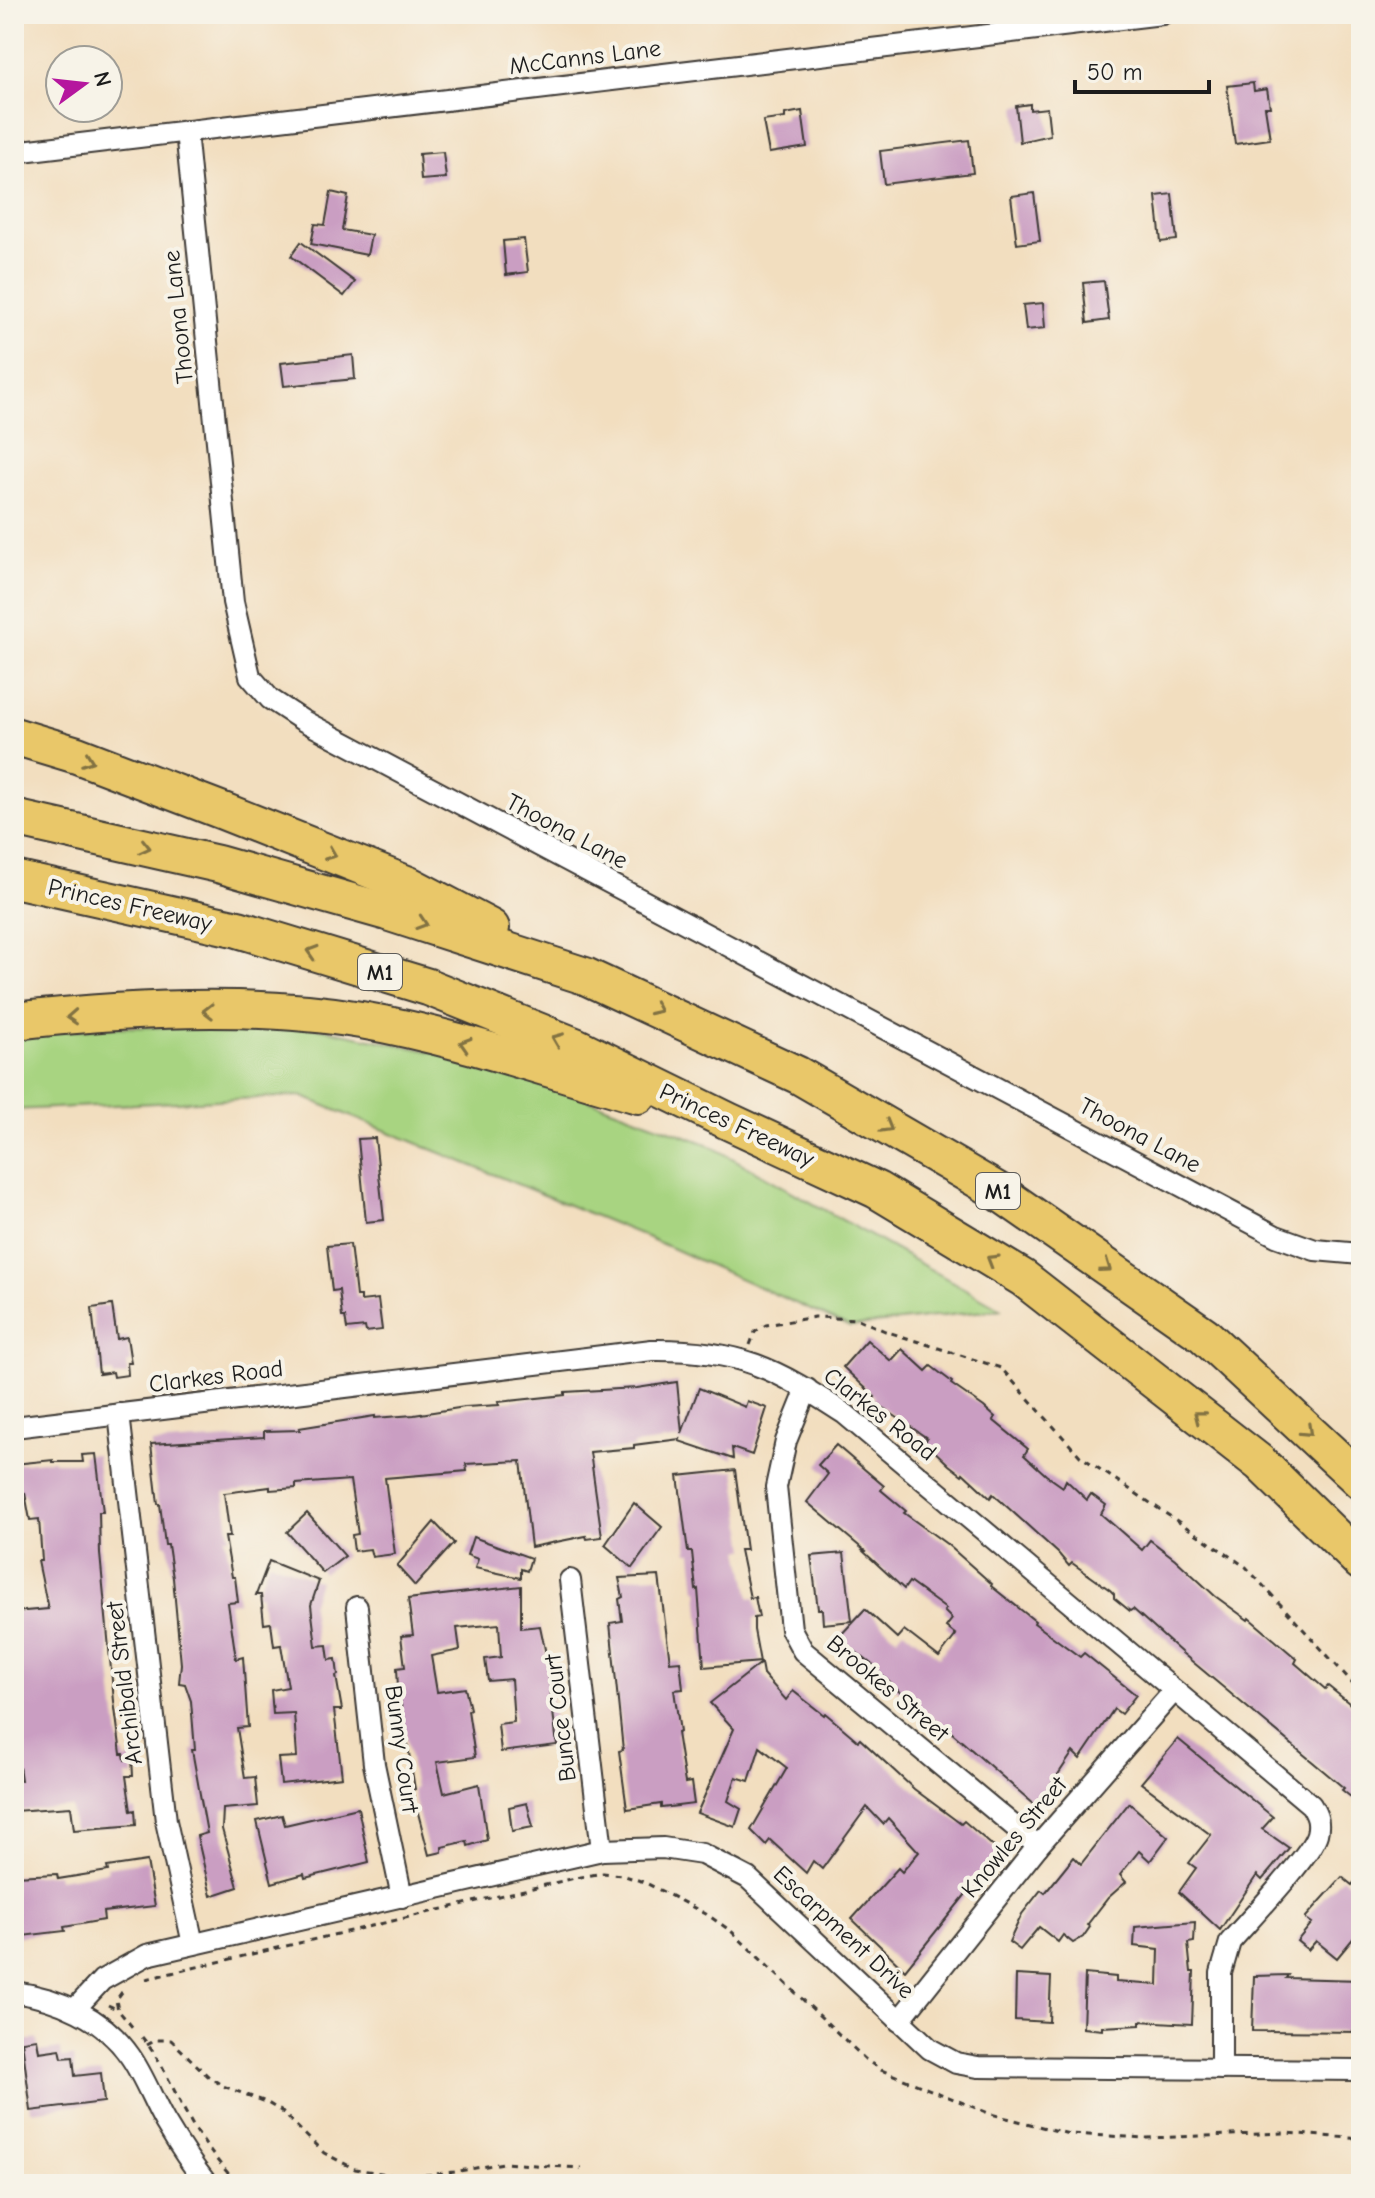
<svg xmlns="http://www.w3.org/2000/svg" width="1375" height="2198" font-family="'Comic Neue',sans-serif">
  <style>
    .green { fill: #a8d481; stroke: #62784e; stroke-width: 2 }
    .building { fill: #ca9ec2 }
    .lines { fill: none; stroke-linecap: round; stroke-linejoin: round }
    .minor-casing { stroke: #3c3934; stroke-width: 24 }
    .motorway-casing { stroke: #3c3934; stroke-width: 40 }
    .path { stroke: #3c3934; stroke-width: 3; stroke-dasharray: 6 6; stroke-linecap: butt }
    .minor { stroke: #fff; stroke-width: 20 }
    .motorway { stroke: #e9c769; stroke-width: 36 }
    .oneway { stroke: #827242 }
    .labels { text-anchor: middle; stroke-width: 8; stroke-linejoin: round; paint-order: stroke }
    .shield { fill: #f7f3e8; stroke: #5e5c59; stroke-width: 2 }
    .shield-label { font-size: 22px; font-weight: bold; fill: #1c1c1c }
    .street-label { font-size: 24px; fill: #1c1c1c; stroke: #f7f3e8 }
  </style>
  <rect width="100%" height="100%" fill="#f7f3e8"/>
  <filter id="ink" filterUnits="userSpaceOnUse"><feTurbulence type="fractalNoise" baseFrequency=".0125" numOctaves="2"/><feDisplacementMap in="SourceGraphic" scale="16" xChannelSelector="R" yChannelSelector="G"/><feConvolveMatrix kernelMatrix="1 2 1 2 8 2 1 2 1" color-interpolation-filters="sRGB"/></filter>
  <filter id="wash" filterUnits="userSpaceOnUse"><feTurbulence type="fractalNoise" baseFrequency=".006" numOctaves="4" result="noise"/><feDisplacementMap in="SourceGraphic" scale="32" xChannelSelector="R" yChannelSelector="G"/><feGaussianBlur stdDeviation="1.8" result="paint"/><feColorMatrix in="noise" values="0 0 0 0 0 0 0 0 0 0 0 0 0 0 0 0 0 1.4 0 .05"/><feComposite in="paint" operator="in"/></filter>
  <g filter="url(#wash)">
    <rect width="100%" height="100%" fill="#f2debf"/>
    <!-- green -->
    <polygon class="green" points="110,1027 318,1028 496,1065 707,1144 1001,1309 849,1327 642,1235 301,1096 14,1110 14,1035"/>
    <g id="blocks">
      <!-- building -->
      <g class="building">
        <polygon points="1253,83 1254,91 1267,89 1270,107 1265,107 1270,139 1235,144 1227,86"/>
        <polygon points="1030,104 1030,110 1047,108 1050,135 1020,142 1016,106"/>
        <polygon points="802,111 807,147 769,153 763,121 785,118 785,114"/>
        <polygon points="969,140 973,173 884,184 880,151"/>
        <polygon points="443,152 446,178 421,180 419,154"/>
        <polygon points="331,192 348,196 342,230 371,235 367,255 311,244 315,224 325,225"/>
        <polygon points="1034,193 1040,241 1017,244 1011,196"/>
        <polygon points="1172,194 1177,240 1161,242 1156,196"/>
        <polygon points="524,239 528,272 506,275 503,241"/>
        <polygon points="301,242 355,282 344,296 291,256"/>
        <polygon points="1104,281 1109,320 1087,323 1083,283"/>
        <polygon points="1043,303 1045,328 1026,330 1023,305"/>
        <polygon points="353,355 355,379 284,386 281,363"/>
        <polygon points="375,1138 384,1220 366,1222 358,1139"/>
        <polygon points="350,1244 356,1296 361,1296 361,1301 378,1299 382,1330 366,1332 365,1327 347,1329 345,1317 342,1317 339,1290 332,1291 327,1246"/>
        <polygon points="112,1305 117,1339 127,1337 131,1363 127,1363 128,1375 114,1377 113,1372 99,1374 92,1308"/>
        <polygon points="867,1340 891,1361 902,1349 926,1371 931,1366 952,1382 951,1384 984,1407 995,1417 993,1420 1028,1449 1024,1455 1046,1475 1063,1487 1066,1480 1087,1500 1091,1494 1106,1505 1101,1514 1142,1550 1150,1540 1175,1559 1215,1596 1248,1620 1249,1618 1297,1659 1295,1663 1325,1689 1328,1686 1349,1703 1361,1716 1361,1805 1342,1790 1344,1788 1182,1653 1133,1609 1130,1611 1114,1598 1114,1594 1110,1590 1072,1563 1069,1566 1058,1553 993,1494 990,1498 963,1473 962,1475 949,1465 925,1442 927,1438 873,1401 875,1397 843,1367"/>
        <polygon points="677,1382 682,1433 699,1388 745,1407 747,1401 767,1408 752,1455 732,1448 733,1459 679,1441 680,1439 634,1445 634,1448 590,1452 602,1537 587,1539 586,1536 531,1547 521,1461 466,1464 467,1471 385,1478 395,1554 372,1557 370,1549 354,1551 352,1535 358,1534 350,1480 296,1484 296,1488 270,1490 270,1487 224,1493 230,1537 225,1537 232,1577 235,1577 238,1602 228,1603 236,1659 243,1657 248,1727 237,1728 245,1778 255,1777 258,1806 223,1809 222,1829 238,1887 211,1896 197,1836 207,1833 192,1750 195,1750 191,1701 185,1684 179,1683 181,1664 173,1578 168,1545 165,1545 160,1504 158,1504 151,1444 264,1437 264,1431 300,1430 299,1428 375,1416 375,1418 414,1415 465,1407 499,1405 498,1402 565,1395 565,1392 637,1388"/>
        <polygon points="836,1445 884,1486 881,1490 906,1511 904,1513 948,1545 992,1584 991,1586 1035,1621 1034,1623 1080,1657 1084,1653 1136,1695 1121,1714 1114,1709 1080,1759 1073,1752 1047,1791 1050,1793 1036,1806 943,1725 905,1697 873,1667 874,1666 838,1638 865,1609 897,1638 904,1630 939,1657 956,1635 946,1627 952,1619 944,1611 946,1609 909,1582 904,1589 863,1551 865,1551 807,1502 828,1474 818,1465"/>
        <polygon points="96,1454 103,1512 99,1512 100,1554 114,1701 121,1754 124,1754 125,1760 132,1758 133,1776 126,1776 131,1811 135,1810 136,1825 74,1830 71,1807 14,1811 14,1780 21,1780 14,1731 14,1612 48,1609 38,1561 42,1561 39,1519 30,1520 25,1493 14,1495 14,1464 53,1460 53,1462 83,1462 82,1455"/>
        <polygon points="735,1470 746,1550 740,1550 750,1598 755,1597 759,1617 754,1618 754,1630 760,1662 704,1667 698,1589 696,1590 692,1552 688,1552 678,1476"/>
        <polygon points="634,1503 662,1527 632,1568 605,1545"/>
        <polygon points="307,1513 345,1556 323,1573 287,1532"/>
        <polygon points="434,1522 454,1543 415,1586 397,1566"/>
        <polygon points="473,1537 531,1558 527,1571 521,1569 521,1578 475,1568 478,1559 467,1555"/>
        <polygon points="844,1553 852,1621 823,1624 822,1609 818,1609 811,1556"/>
        <polygon points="269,1561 319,1581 311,1605 312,1614 316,1646 327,1645 329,1660 336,1659 338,1675 336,1676 342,1710 334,1710 342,1777 281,1784 278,1758 297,1757 294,1713 273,1714 271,1690 288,1687 281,1645 274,1646 271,1623 264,1624 261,1595 256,1595"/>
        <polygon points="659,1576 670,1662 680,1661 683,1689 674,1690 680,1732 677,1733 685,1783 691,1782 694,1804 661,1808 661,1804 627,1809 619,1751 623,1750 610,1623 622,1621 619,1599 623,1597 619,1578"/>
        <polygon points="521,1586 521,1628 540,1626 546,1654 557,1745 501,1752 498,1724 514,1722 511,1679 488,1681 485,1659 501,1657 499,1624 457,1628 460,1650 431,1656 437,1692 465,1688 470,1709 468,1710 475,1757 437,1762 444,1793 479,1784 487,1840 468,1846 467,1841 442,1847 442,1852 429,1855 412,1790 415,1789 398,1687 397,1668 405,1667 401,1636 413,1635 408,1599"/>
        <polygon points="761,1663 763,1674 786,1700 793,1691 824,1715 825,1713 858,1741 860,1739 914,1789 961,1824 964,1821 1002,1854 982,1874 905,1970 852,1919 898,1868 902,1872 919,1852 888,1818 883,1824 867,1807 822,1869 813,1861 806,1873 770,1840 766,1845 751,1830 787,1768 760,1747 749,1781 736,1777 728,1801 741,1809 735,1827 697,1813 734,1729 710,1703"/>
        <polygon points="1178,1739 1273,1817 1262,1829 1289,1848 1262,1880 1257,1875 1220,1930 1179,1892 1196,1868 1189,1863 1211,1835 1141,1783"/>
        <polygon points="527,1803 533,1827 512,1831 509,1807"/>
        <polygon points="1129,1803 1168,1837 1150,1861 1139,1851 1120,1875 1126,1882 1108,1898 1087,1925 1090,1927 1083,1937 1073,1943 1063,1935 1058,1942 1039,1927 1020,1950 1009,1942 1022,1914 1041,1890 1045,1893 1074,1857 1081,1864"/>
        <polygon points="358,1808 369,1862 305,1878 304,1874 272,1883 257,1821 282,1815 285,1825"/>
        <polygon points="147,1861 155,1906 103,1912 104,1920 64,1927 65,1931 14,1937 14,1876 57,1874 58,1879 108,1871 107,1867"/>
        <polygon points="1361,1874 1361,1929 1337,1958 1316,1941 1308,1950 1297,1941 1312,1923 1305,1918 1342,1877 1352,1885"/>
        <polygon points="1195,1922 1194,1942 1188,1943 1191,1972 1194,1972 1192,2024 1140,2021 1140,2025 1102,2027 1102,2030 1083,2028 1085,1974 1116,1977 1116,1982 1158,1985 1159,1949 1134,1946 1135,1927"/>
        <polygon points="1016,1975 1051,1977 1049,2022 1015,2020"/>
        <polygon points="1288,1975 1286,1978 1361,1980 1361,2032 1252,2031 1254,1976"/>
        <polygon points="37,2039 39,2052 60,2049 62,2058 73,2057 75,2076 101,2073 104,2102 31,2111 22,2041"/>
      </g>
    </g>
  </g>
  <g filter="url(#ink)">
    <use href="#blocks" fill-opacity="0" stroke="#3c3934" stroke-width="2"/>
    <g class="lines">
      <defs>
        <g id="minor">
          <polyline points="186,131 233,602 250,676 270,699 302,720 1276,1236 1315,1250 1361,1254"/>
          <polyline points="14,152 1162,14"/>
          <polyline points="807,1389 786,1441 776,1487 791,1629 803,1651 1038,1846"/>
          <polyline points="119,1414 166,1821 193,1944"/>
          <path d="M14,1427L652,1350C739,1349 775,1368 845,1414L1311,1805C1317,1815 1320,1822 1317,1834C1311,1856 1248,1921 1230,1942L1221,1973V2069"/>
          <polyline points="570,1580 602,1850"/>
          <polyline points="357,1607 374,1764 402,1897"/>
          <path d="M14,1992C58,1998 104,2018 130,2056C144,2076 153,2101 165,2122C178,2144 191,2164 207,2184"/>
          <polyline points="75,2009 102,1980 147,1955 602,1850 663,1848 702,1854 748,1878 930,2049 956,2063 978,2067 1361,2070"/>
          <polyline points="899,2021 1038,1846 1174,1691"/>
        </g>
        <g id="motorway">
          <polyline points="14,736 77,755 223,811 409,885 491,928"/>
          <polyline points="14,818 218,864 387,912 585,976 798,1075 996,1190 1204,1335 1361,1481"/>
          <polyline points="14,879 238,929 428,987 575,1046 728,1121 877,1190 1023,1278 1260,1463 1361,1562"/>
          <path d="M14,1021C121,1009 255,1002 361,1020C455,1036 546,1069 638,1095"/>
        </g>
      </defs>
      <!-- minor casing -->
      <use href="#minor" class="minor-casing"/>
      <!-- motorway casing -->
      <use href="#motorway" class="motorway-casing"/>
      <!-- path -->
      <g class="path">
        <polyline points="750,1345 755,1332 766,1325 815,1317 858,1319 885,1331 1001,1368 1080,1456 1246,1567 1361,1692"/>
        <polyline points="146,1979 575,1878 603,1873 622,1875 644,1882 706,1914 731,1931 865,2059 881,2070 991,2114 1069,2134 1147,2138 1286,2133 1361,2139"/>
        <polyline points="122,1992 116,2000 118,2010 134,2029"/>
        <polyline points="108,2005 118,2010"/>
        <path d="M142,2037C164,2064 175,2095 192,2124C205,2146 221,2166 238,2184"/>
        <polyline points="147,2045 156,2040 171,2040 208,2076 223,2086 266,2102 281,2111 324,2153 355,2169 407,2177 454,2172 503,2163 581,2168"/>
      </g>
      <!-- minor -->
      <use href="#minor" class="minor"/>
      <!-- motorway -->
      <use href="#motorway" class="motorway"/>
    </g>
    <!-- one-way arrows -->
    <defs><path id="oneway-chevron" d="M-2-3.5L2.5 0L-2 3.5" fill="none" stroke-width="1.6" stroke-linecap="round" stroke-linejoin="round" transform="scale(2)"/></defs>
    <g class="oneway">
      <use href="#oneway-chevron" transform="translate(88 760) rotate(20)"/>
      <use href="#oneway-chevron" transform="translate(145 847) rotate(13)"/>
      <use href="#oneway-chevron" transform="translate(331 854) rotate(22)"/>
      <use href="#oneway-chevron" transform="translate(422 923) rotate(18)"/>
      <use href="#oneway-chevron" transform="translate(312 952) rotate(-163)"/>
      <use href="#oneway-chevron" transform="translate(656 1009) rotate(25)"/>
      <use href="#oneway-chevron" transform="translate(208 1011) rotate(180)"/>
      <use href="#oneway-chevron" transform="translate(72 1017) rotate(177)"/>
      <use href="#oneway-chevron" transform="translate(557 1039) rotate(-158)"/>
      <use href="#oneway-chevron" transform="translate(465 1044) rotate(-163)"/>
      <use href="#oneway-chevron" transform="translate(887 1127) rotate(30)"/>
      <use href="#oneway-chevron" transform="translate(992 1260) rotate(-149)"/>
      <use href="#oneway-chevron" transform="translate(1106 1267) rotate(35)"/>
      <use href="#oneway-chevron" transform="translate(1199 1416) rotate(-142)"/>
      <use href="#oneway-chevron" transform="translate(1307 1431) rotate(43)"/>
    </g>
  </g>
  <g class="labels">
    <!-- shield labels -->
    <g class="shield">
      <rect x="358" y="954" width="44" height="36" rx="6"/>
      <rect x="976" y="1173" width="44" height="36" rx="6"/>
    </g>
    <g class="shield-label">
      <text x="380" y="980">M1</text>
      <text x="998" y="1199">M1</text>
    </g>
    <!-- street labels -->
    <g class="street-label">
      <text transform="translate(585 57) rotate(-7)" y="8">McCanns Lane</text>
      <text transform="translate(178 317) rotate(-96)" y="8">Thoona Lane</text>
      <text transform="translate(567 831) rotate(28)" y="8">Thoona Lane</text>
      <text transform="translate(130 905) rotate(13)" y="8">Princes Freeway</text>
      <text transform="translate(737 1125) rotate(25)" y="8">Princes Freeway</text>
      <text transform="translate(1140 1135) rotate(28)" y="8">Thoona Lane</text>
      <text transform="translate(216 1376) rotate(-7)" y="8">Clarkes Road</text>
      <text transform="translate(880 1414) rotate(38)" y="8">Clarkes Road</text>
      <text transform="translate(124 1683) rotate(-97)" y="8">Archibald Street</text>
      <text transform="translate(888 1688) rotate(40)" y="8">Brookes Street</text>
      <text transform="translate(560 1718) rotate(-97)" y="8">Bunce Court</text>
      <text transform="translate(402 1749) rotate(82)" y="8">Bunny Court</text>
      <text transform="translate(1014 1837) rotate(-50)" y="8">Knowles Street</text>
      <text transform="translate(844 1932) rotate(43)" y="8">Escarpment Drive</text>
    </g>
  </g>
  <!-- margin -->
  <rect width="1375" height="2198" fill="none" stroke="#f7f3e8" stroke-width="48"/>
  <!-- north arrow -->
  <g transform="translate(84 84) rotate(75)"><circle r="38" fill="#f7f3e8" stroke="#9f9d96" stroke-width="2"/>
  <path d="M0-6L14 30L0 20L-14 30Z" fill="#b5179e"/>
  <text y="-12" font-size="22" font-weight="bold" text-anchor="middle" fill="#1c1c1c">N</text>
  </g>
  <!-- scale -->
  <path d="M1075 80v12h134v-12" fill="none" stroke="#1c1c1c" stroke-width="4"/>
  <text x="1087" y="80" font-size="24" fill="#1c1c1c" stroke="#f7f3e8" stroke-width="6" paint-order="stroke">50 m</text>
</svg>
